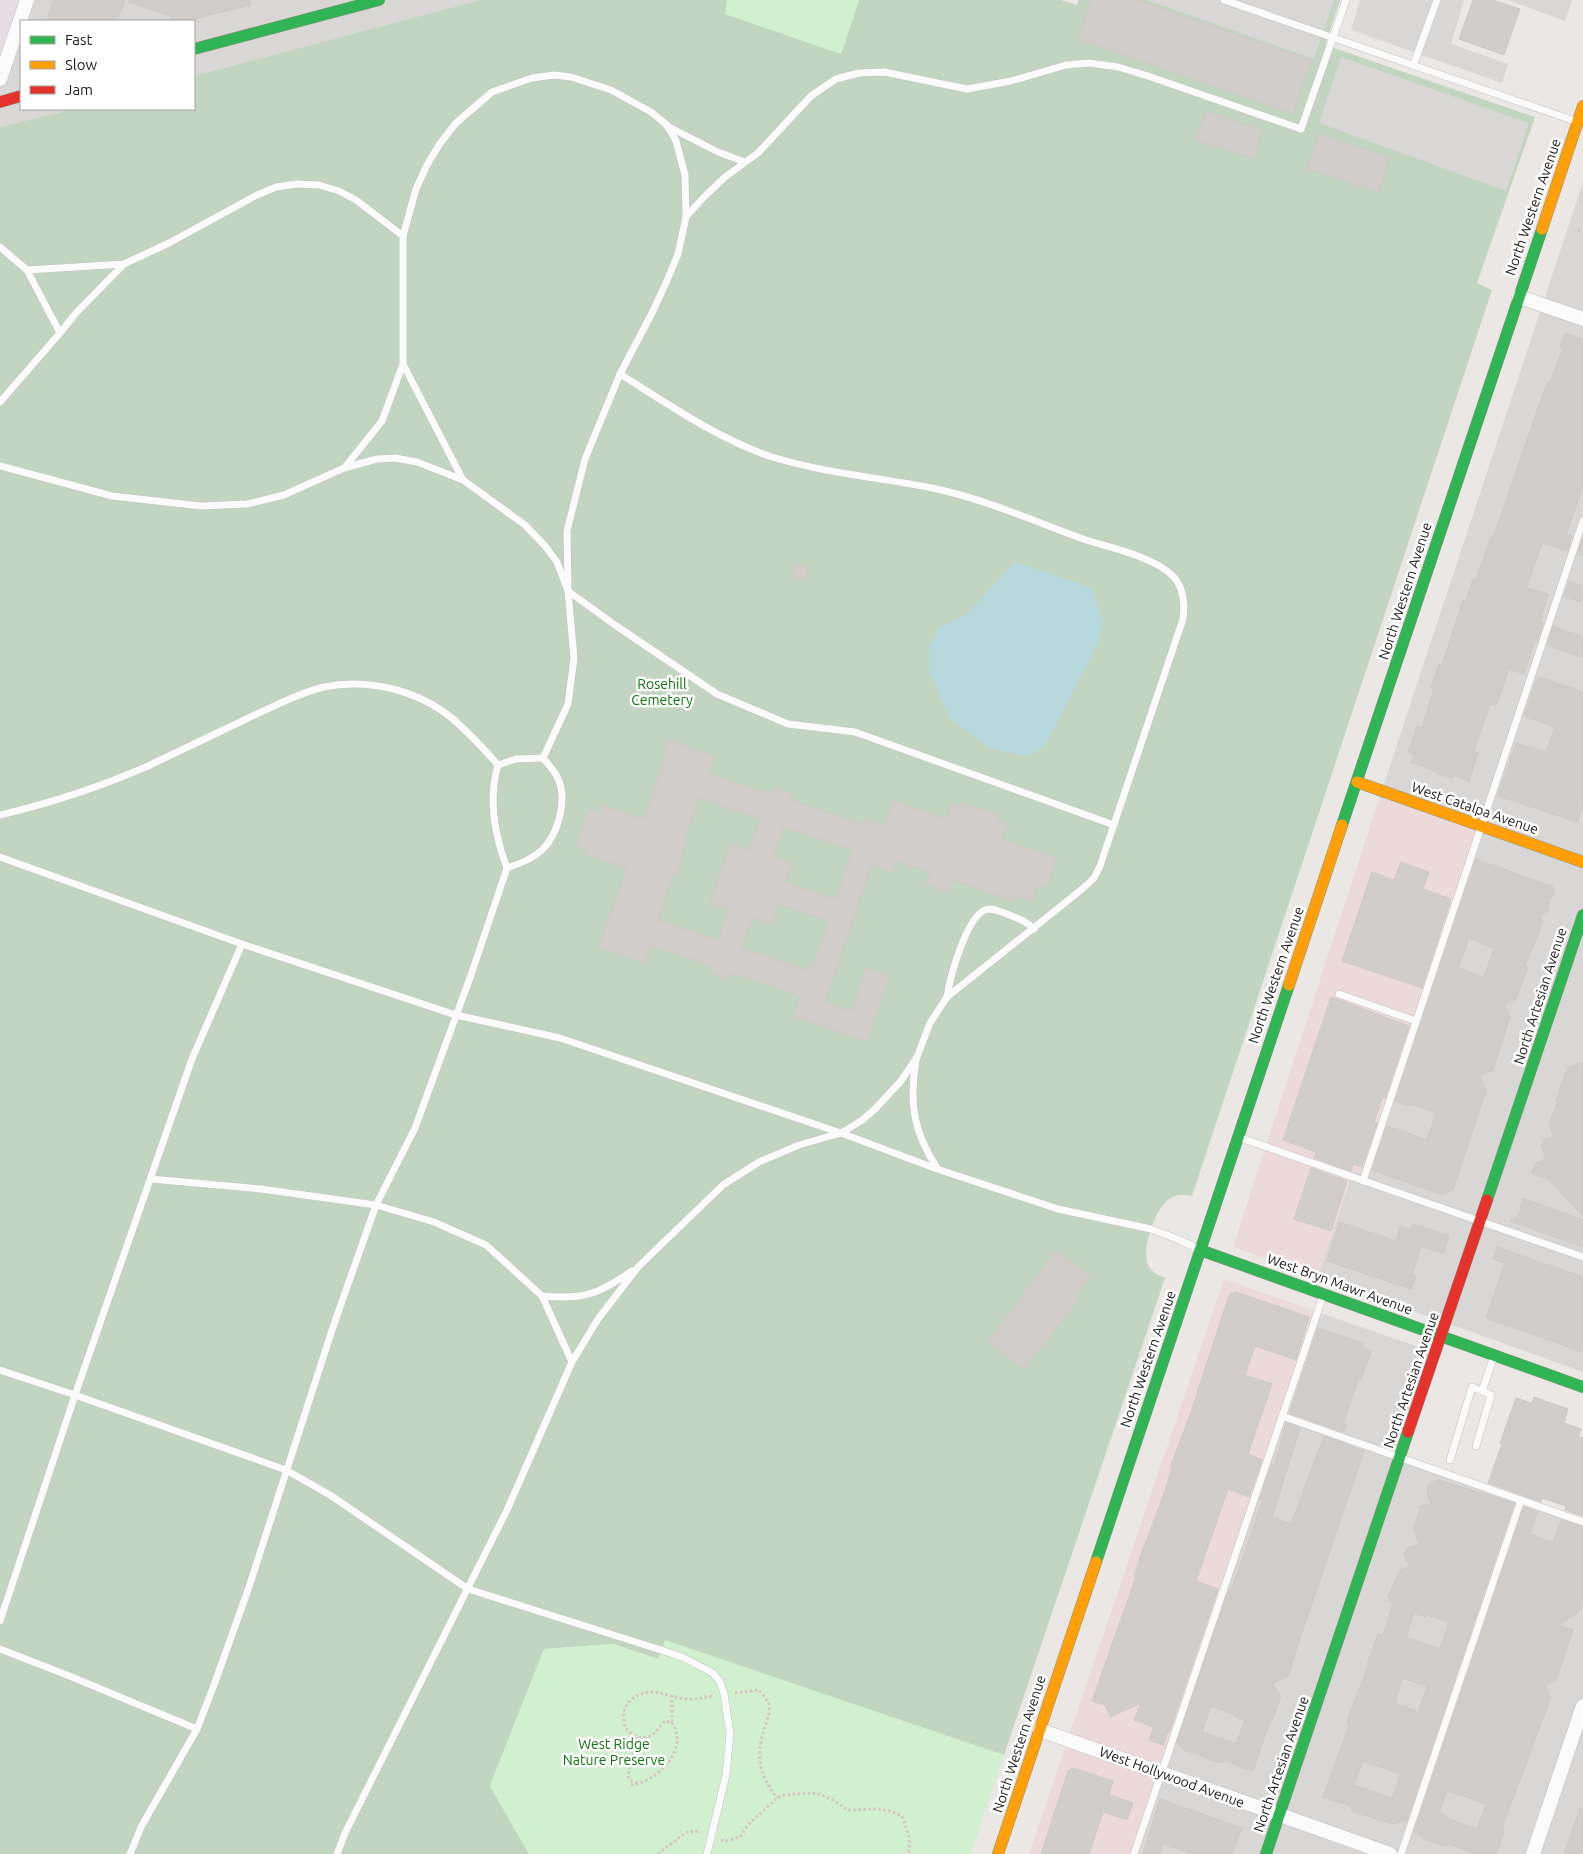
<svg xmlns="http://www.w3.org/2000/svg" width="1583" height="1854" font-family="Ubuntu,sans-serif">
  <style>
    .residential { fill: #d9d7d5 }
    .commercial { fill: #ecdada }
    .industrial { fill: #e8dce4 }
    .cemetery { fill: #c2d5c1 }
    .park { fill: #d1f0cf }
    .parking { fill: #d8d7d5 }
    .water { fill: #b7d9de }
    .building { fill: #d1cdcb; stroke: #cdc9c5; fill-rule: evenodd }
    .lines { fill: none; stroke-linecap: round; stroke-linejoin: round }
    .lane-casing { stroke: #c2c1c0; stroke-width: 8 }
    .street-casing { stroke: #c2c1c0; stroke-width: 15 }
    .fast-casing { stroke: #93927d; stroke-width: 12 }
    .slow-casing { stroke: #93927d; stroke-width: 12 }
    .jam-casing { stroke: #93927d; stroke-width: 12 }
    .path { stroke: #d5c5c4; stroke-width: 3; stroke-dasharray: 2.5 2.5; stroke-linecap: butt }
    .lane { stroke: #fcfbfb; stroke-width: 7 }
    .street { stroke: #fcfbfb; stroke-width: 14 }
    .fast { stroke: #30b455; stroke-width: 11 }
    .slow { stroke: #ff9f0a; stroke-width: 11 }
    .jam { stroke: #e5322d; stroke-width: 11 }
    .labels { text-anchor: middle; stroke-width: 5; stroke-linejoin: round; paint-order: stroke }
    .street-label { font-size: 14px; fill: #1b1b1b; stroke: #fff }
    .park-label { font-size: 14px; fill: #0d770c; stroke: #fff }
  </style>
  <rect width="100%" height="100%" fill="#eae7e4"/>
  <!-- residential -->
  <g class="residential">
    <polygon points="23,0 480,0 194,76 194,21 21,21 21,109 73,109 0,127 0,70"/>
    <polygon points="1583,182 1583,1372 1318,1277 1353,1170 1361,1173 1479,828 1381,793"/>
    <polygon points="1315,1311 1436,1353 1401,1457 1583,1522 1583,1854 1131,1854"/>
  </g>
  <!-- commercial -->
  <g class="commercial">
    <polygon points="1381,793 1479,828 1361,1173 1353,1171 1318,1277 1233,1247"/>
    <polygon points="1224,1279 1315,1311 1131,1854 1029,1854"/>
  </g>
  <!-- industrial -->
  <polygon class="industrial" points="0,0 23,0 0,70"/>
  <!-- cemetery -->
  <path class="cemetery" d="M480,0H727L726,14L841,54L859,0H1061L1077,5L1079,0H1340L1325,45L1535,117L1477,283L1492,290L1192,1196C1184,1194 1176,1194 1169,1199C1155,1209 1140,1250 1149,1267C1153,1273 1158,1275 1165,1278L1004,1755L773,1678L659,1659L613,1644L544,1649L490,1786L529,1854H0V127L73,109H194V76Z"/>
  <!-- park -->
  <g class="park">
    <polygon points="727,0 859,0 841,54 725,14"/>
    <polygon points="665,1640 1004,1755 971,1854 529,1854 490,1786 544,1649 613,1644 658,1659"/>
  </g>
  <!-- parking -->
  <g class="parking">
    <polygon points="1147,0 1334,0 1314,59"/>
    <polygon points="1360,0 1464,0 1451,44 1508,64 1502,83 1351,30"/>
    <polygon points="1509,0 1572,0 1565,21"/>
    <polygon points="1341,57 1529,123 1506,191 1319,123"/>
  </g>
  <!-- water -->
  <polygon class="water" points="1015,562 1092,588 1103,621 1099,642 1045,745 1032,755 1020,755 989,748 950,718 929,672 929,646 939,627 966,615"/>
  <!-- building -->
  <g class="building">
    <polygon points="53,0 125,0 117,21 47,21"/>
    <polygon points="129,0 250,0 250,5 185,21 171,21 170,16 129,2"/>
    <polygon points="1091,0 1138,0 1312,60 1293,114 1078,39"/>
    <polygon points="1473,0 1492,0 1520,9 1504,55 1459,39"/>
    <polygon points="1206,111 1263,131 1254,159 1196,140"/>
    <polygon points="1319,134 1390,157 1379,192 1307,169"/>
    <polygon points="1565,333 1583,339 1583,487 1566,534 1572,536 1568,551 1542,543 1526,588 1548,594 1540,622 1543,623 1537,641 1535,640 1524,674 1509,669 1496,706 1490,704 1474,751 1478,753 1469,781 1453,775 1452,778 1436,773 1436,771 1411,762 1414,755 1408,753 1417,726 1422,728 1434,689 1431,688 1439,664 1442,665 1463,600 1466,601 1473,579 1476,580 1491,537 1493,538 1538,408 1548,382 1550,383 1563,348 1560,347"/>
    <polygon points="1582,540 1583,540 1583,556 1578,554"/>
    <polygon points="796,564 808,567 807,576 801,579 792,576"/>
    <polygon points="1569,581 1583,586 1583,594 1580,602 1564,596"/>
    <polygon points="1553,626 1583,637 1583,658 1547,645"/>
    <polygon points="1538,677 1583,692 1583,806 1577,822 1498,796 1516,743 1546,752 1555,727 1524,716"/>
    <path d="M668,740L715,756L709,773L765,793L766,790L773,793L775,787L792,794L791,799L797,802L861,824L862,821L866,823L867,819L885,825L893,801L946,819L952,803L961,806L962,802L999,815L998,820L1008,823L1002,839L1057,858L1047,888L1038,885L1033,902L1016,896L1014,902L953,880L949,892L926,884L930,872L896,861L893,872L872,865L825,1002L851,1011L866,968L889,976L867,1042L793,1016L800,996L735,974V976L729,974L728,979L711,973L713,969L708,967V965L650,946L644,963L598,947L627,868L584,854L586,848L576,845L588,809L598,812L601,805L644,819L665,756L663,755ZM699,798L760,819L749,850L730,844L710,903L728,909L718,940L658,920L673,875L676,876L687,842L684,841ZM784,827L852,850L835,899L785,882L792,863L773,857ZM778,904L828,921L812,967L808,965L807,970L742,948L753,917L772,924Z"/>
    <path d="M1476,859L1553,887L1555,892L1553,896L1548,899L1549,906L1548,911L1539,916L1543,922L1525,966L1528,967L1516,999L1505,1005L1510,1017L1493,1070L1480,1077L1486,1090L1453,1190L1443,1195L1372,1170L1387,1126L1427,1140L1436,1113L1411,1104L1410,1106L1395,1101ZM1469,938L1494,948L1484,977L1458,968Z"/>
    <polygon points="1401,862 1429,872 1423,889 1451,899 1422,988 1342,961 1372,872 1394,880"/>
    <polygon points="1331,997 1409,1026 1385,1098 1383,1097 1374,1122 1377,1123 1362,1167 1353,1164 1351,1171 1314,1158 1316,1152 1283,1140"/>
    <polygon points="1583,1062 1583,1216 1548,1179 1532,1173 1536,1163 1546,1159 1541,1145 1544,1139 1554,1137 1549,1123 1558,1102 1556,1101 1567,1068"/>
    <polygon points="1311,1168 1347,1181 1331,1231 1294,1219"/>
    <polygon points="1523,1198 1583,1220 1583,1247 1510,1221 1519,1215"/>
    <polygon points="1339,1222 1396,1241 1400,1226 1411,1230 1413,1224 1449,1236 1443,1253 1421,1246 1412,1275 1416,1276 1411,1289 1327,1261"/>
    <polygon points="1497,1247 1583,1277 1583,1352 1486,1318 1505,1263 1493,1259"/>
    <polygon points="1056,1250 1091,1277 1076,1295 1079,1298 1025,1369 988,1342"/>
    <polygon points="1236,1292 1309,1317 1296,1360 1255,1346 1245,1375 1272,1384 1248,1454 1262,1460 1249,1497 1228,1489 1196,1581 1218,1589 1169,1733 1168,1731 1163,1745 1149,1740 1154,1727 1134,1720 1141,1703 1110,1717 1105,1705 1092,1701 1136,1577 1134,1577 1140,1557 1160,1505 1172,1469 1170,1468 1190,1415 1229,1295"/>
    <polygon points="1318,1328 1363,1343 1362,1348 1371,1352 1360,1381 1358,1381 1343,1423 1346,1424 1344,1432 1290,1413"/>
    <polygon points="1534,1397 1568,1409 1564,1423 1581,1429 1578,1436 1583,1438 1583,1516 1565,1510 1566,1506 1542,1498 1541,1502 1488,1483 1502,1444 1500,1443 1516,1398 1532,1403"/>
    <path d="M1286,1423L1300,1428L1272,1517L1291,1524L1324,1436L1364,1451L1294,1656L1289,1675L1272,1684L1281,1696L1272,1721H1270L1253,1771L1225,1761L1221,1763L1184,1750L1177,1742L1228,1592L1230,1593L1243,1557L1260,1507L1262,1501L1259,1500L1272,1464L1275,1465ZM1211,1706L1234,1714L1236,1717L1245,1720L1236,1744L1202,1732Z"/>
    <path d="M1439,1480L1514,1503L1407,1820L1392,1824L1352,1811L1351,1806L1323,1797L1349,1726L1347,1722L1350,1712L1369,1665L1367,1664L1373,1649L1378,1634L1383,1636L1393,1604L1388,1597L1400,1570L1410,1567L1404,1555L1407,1548L1419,1545L1414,1528L1421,1506L1431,1504L1427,1491L1429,1484ZM1414,1613L1425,1617L1428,1615L1449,1622L1440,1649L1406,1637ZM1402,1678L1427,1686L1419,1712L1395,1703ZM1363,1761L1401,1774L1392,1798L1354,1785Z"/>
    <path d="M1524,1507L1537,1512L1530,1534L1553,1543L1561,1520L1583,1527V1603L1579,1612L1558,1625L1573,1630L1556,1680L1545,1686L1551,1697L1502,1828L1504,1832L1496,1854H1471L1470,1852L1449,1844L1444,1846L1422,1838L1420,1835L1414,1832ZM1447,1790L1486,1804L1477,1829L1446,1818V1816L1439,1813Z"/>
    <polygon points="1074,1768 1113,1781 1109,1795 1133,1803 1127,1820 1103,1812 1089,1854 1041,1854 1068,1771"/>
    <polygon points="1160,1799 1242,1828 1232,1854 1193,1854 1163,1844 1160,1854 1143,1854"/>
    <polygon points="1580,1808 1583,1808 1583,1854 1564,1854"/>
  </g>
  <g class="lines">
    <defs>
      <g id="lane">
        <polyline points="1224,0 1575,121"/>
        <polyline points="1413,66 1437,0"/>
        <polyline points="667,126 718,152 745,162"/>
        <polyline points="686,217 685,175 676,141 667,125 651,112 611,90 571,77 554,75 532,78 492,92 456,123 439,145 427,165 416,189 403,236 403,364 463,480 525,525 545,546 557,562 568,591 615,625 717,694 788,724 855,732 1114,825"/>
        <polyline points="0,247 27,270 124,264 169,243 255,196 276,187 297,184 319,185 339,191 356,200 403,236"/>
        <polyline points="60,333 76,313 124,264"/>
        <polyline points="0,402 60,333 27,270"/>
        <polyline points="0,466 112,496 201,506 247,504 284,495 344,468 377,459 395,458 417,462 463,480"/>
        <polyline points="345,467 382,421 403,364"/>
        <polyline points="498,765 516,759 543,758"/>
        <path d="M0,815C51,803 100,787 148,766C186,748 223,730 261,712C281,703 302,692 324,687C368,678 418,690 453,719C469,733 484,749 498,765C488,799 495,836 507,868"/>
        <polyline points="0,857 242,944 456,1015 560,1038 841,1133 937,1169 1058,1209 1151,1229 1180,1240 1198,1249"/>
        <polyline points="1339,994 1416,1021"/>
        <path d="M947,997C950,977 966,918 985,910C992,907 1001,912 1007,914C1017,918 1026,921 1034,929"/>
        <path d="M916,1060C909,1103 913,1131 937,1168"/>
        <polyline points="1238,1137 1583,1257"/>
        <polyline points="151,1179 261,1189 376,1205 434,1222 486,1245 542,1296 572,1362"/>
        <polyline points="1363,1181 1583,521"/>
        <path d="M542,1296C584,1300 598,1294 632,1271"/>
        <polyline points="0,1370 75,1395 286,1470 330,1495 468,1589 661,1650 682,1657 713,1673 720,1682 724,1694 730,1734 726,1775 707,1854"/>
        <polyline points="1282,1416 1583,1522"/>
        <polyline points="1476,1446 1491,1395 1482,1391 1494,1356"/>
        <polyline points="1450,1460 1472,1387 1482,1391"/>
        <polyline points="0,1621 75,1395 192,1059 242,944"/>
        <polyline points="0,1649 67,1675 197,1729"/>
        <path d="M130,1854L141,1827L197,1729L214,1685L248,1590L333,1327L376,1205L415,1128L471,975L507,868C520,864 532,859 542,850C558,835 567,801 559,781C556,772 549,765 543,758L568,704L574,658L568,591L567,531L585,459L620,374L652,313L666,283L678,254L686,217L703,198L725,177L758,153L811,96L836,79L859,73L884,72L967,89L1011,81L1066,65L1089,63L1118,67L1148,76L1301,129L1346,0"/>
        <path d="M337,1854L345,1833L507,1510L572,1362L598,1319L638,1267L723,1185L759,1162L799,1145L841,1133L861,1121L875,1109L901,1081L917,1057L930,1023L947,997L1081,890L1094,878L1100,866L1183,619C1185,604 1184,588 1173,576C1154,557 1112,548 1086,540C1035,522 986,499 932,488C878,477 822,473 769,456C715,437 668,404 620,374"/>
        <polyline points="1134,1854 1323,1296"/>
        <polyline points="1401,1854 1521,1500"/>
      </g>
      <g id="street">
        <polyline points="0,79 27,0"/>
        <polyline points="1519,297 1583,319"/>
        <polyline points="1040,1730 1390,1854"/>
        <polyline points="1533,1854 1583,1706"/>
      </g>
      <g id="fast">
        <polyline points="194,49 379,0"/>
        <polyline points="1342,825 1542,229"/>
        <polyline points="1487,1200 1583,915"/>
        <polyline points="1200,1250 1583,1387"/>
        <polyline points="1096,1562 1289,985"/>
        <polyline points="1266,1854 1408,1432"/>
      </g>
      <g id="slow">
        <polyline points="1542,229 1583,106"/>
        <polyline points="1357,782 1583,862"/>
        <polyline points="1289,985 1342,825"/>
        <polyline points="998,1854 1096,1562"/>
      </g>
      <g id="jam">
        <polyline points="0,102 21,96"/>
        <polyline points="1408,1432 1487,1200"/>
      </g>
    </defs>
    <!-- lane casing -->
    <use href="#lane" class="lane-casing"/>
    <!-- street casing -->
    <use href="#street" class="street-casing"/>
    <!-- fast casing -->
    <use href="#fast" class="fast-casing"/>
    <!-- slow casing -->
    <use href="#slow" class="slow-casing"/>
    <!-- jam casing -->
    <use href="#jam" class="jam-casing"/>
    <!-- path -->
    <g class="path">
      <polyline points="1578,230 1583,232"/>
      <path d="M735,1693L759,1690C762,1694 766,1698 768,1702C772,1710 767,1721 764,1729C756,1757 759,1775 777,1798"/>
      <polyline points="672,1695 672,1723"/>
      <polyline points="636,1737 628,1777 630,1780 639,1784"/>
      <path d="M631,1785C657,1782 690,1749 672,1723L665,1721C656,1731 650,1743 634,1735C628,1732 624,1728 624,1721C623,1712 625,1705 631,1700C651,1684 665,1697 687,1699C695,1700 705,1697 714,1696"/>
      <polyline points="721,1840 726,1841 740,1837 748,1825 777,1798 785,1795 807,1793 819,1794 833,1800 848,1810 878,1809 890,1811 902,1816 909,1837 909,1854"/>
      <path d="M658,1854C663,1849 669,1846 675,1841C684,1833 688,1830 701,1832"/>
    </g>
    <!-- lane -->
    <use href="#lane" class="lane"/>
    <!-- street -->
    <use href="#street" class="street"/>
    <!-- fast -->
    <use href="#fast" class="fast"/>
    <!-- slow -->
    <use href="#slow" class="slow"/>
    <!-- jam -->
    <use href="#jam" class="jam"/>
  </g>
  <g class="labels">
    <!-- street labels -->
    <g class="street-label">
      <text transform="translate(1533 207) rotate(-71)" y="5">North Western Avenue</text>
      <text transform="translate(1405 591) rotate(-72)" y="5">North Western Avenue</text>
      <text transform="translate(1475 808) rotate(19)" y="5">West Catalpa Avenue</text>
      <text transform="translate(1276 975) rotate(-71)" y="5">North Western Avenue</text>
      <text transform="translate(1540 996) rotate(-72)" y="5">North Artesian Avenue</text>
      <text transform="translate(1340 1284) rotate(20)" y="5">West Bryn Mawr Avenue</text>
      <text transform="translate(1148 1359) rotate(-71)" y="5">North Western Avenue</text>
      <text transform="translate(1411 1380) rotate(-71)" y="5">North Artesian Avenue</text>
      <text transform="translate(1019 1744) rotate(-72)" y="5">North Western Avenue</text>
      <text transform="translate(1281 1764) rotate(-71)" y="5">North Artesian Avenue</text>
      <text transform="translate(1172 1777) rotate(20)" y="5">West Hollywood Avenue</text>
    </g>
    <!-- park labels -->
    <g class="park-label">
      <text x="662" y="689">Rosehill<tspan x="662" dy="16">Cemetery</tspan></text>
      <text x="614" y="1749">West Ridge<tspan x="614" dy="16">Nature Preserve</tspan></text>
    </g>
  </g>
  <!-- legend -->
  <rect x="20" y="20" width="175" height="90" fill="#ffffff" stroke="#a4a4a4"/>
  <rect x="30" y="36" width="25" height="8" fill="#30b455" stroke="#a4a4a4"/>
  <text x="65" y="45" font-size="15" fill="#1b1b1b">Fast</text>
  <rect x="30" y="61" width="25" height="8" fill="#ff9f0a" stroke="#a4a4a4"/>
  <text x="65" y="70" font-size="15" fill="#1b1b1b">Slow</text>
  <rect x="30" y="86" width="25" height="8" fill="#e5322d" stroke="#a4a4a4"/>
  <text x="65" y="95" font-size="15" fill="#1b1b1b">Jam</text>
</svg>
